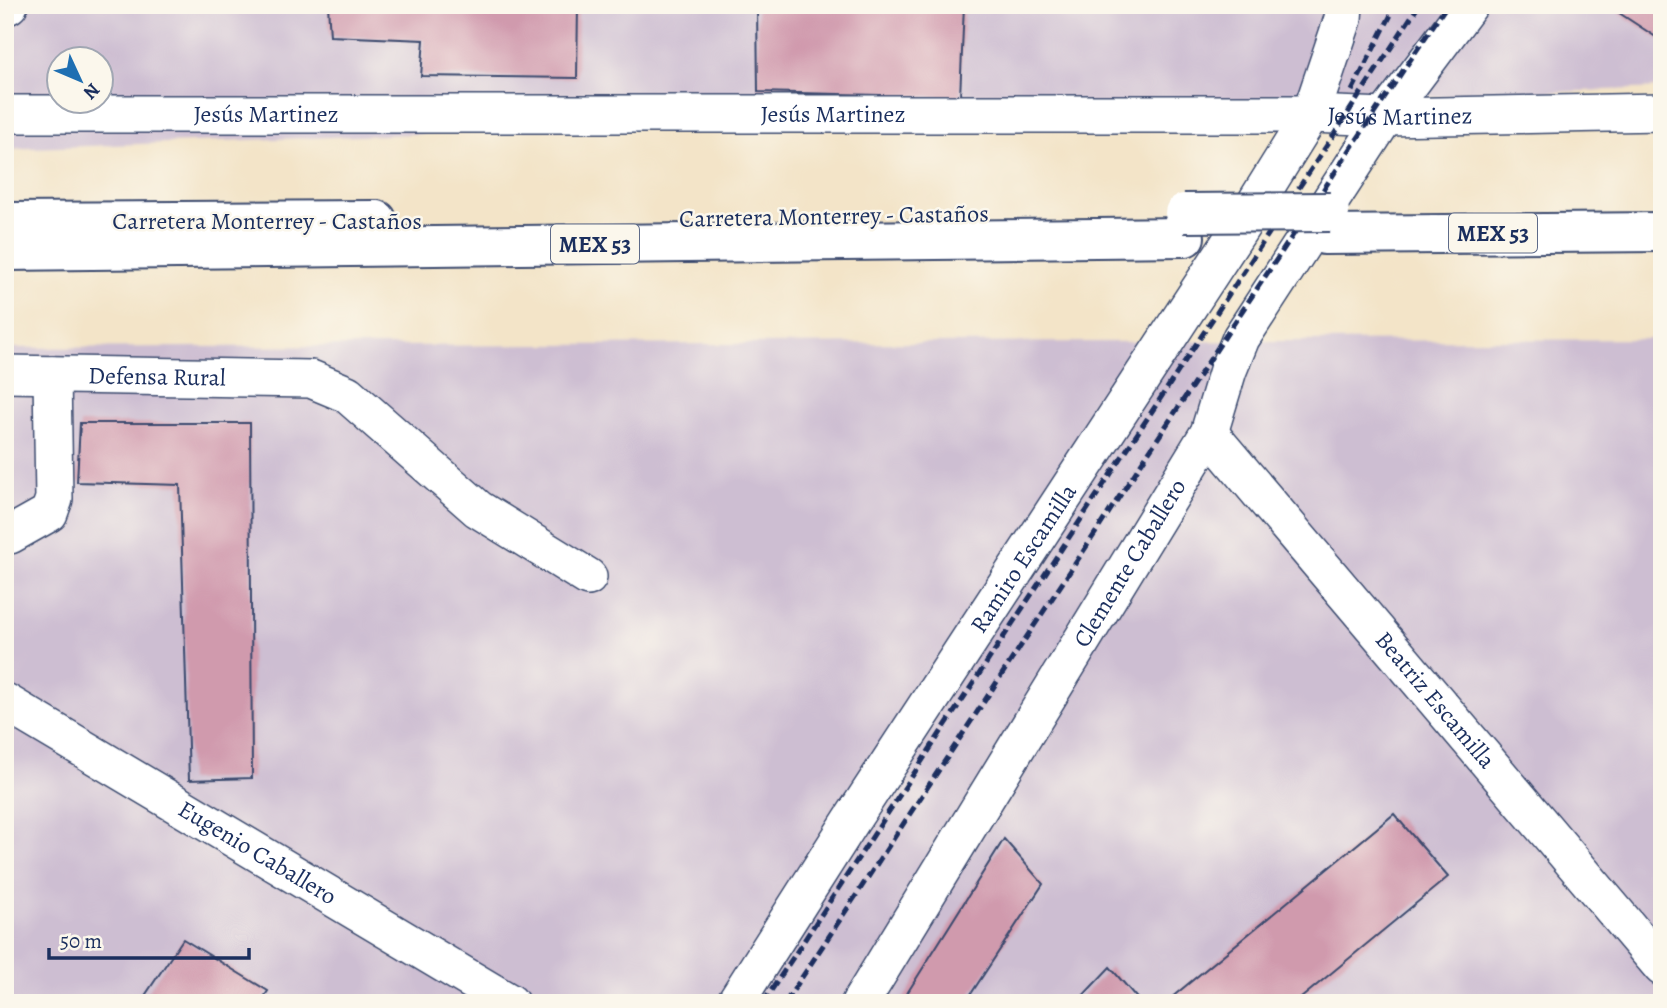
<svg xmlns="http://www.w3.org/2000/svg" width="1667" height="1008" font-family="Alegreya,serif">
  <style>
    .industrial { fill: #cdbed2; fill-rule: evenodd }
    .building { fill: #d09aad }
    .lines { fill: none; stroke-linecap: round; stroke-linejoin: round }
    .minor-casing { stroke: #3b4a6e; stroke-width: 40 }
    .major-casing { stroke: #3b4a6e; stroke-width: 42 }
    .minor { stroke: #fff; stroke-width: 37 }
    .major { stroke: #fff; stroke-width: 38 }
    .rail { stroke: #1b2f5e; stroke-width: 5; stroke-dasharray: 10 5; stroke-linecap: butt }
    .major-bridge-casing { stroke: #3b4a6e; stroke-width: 42; stroke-linecap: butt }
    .major-bridge { stroke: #fff; stroke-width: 38 }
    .labels { text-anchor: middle; stroke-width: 5; stroke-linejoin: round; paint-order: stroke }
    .shield { fill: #fbf7ec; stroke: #5e6b89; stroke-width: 2 }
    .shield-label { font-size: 23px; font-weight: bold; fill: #1b2f5e }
    .street-label { font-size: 24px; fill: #1b2f5e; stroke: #fbf7ec }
  </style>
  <rect width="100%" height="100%" fill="#fbf7ec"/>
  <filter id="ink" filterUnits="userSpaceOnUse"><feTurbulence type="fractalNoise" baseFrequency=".0143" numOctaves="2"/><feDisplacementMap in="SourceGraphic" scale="14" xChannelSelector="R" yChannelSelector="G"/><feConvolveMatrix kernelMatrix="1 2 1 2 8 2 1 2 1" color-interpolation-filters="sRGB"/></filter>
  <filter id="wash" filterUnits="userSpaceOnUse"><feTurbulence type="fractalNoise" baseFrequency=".00686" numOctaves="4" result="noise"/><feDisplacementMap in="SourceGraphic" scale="28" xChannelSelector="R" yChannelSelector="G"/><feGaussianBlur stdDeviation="1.57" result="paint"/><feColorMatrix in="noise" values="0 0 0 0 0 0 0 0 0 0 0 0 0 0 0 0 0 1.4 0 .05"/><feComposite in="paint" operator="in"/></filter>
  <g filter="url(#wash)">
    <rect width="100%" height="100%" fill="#f3e4c8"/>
    <!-- industrial -->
    <g class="industrial">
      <path d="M5,5H1662V88L5,149ZM60,60H102V102H60Z"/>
      <polygon points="1662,339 1662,1003 5,1003 5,348"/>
    </g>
    <g id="blocks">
      <!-- building -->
      <g class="building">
        <polygon points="328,5 578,5 577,78 421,76 424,40 330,36"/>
        <polygon points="757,5 964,5 960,97 758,92"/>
        <polygon points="1607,5 1662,5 1662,41"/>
        <polygon points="80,423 250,423 252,778 189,780 180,485 77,482"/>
        <polygon points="1394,814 1448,877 1295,1003 1165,1003"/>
        <polygon points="1004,839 1043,884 965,1003 901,1003"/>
        <polygon points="183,939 268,991 260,1003 140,1003"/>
        <polygon points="1110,967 1141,1003 1076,1003"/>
      </g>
    </g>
  </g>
  <g filter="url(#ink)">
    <use href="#blocks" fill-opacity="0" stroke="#3b4a6e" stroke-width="2"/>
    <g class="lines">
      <defs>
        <g id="minor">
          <polyline points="5,7 9,5"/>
          <path id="s1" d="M5,114H1311L1385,117L1662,112"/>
          <path id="s2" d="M5,374L311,379L347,394L478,509L588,577"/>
          <path id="s3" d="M1209,433L1662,967"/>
          <polyline points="10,535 49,513 54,499 52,375"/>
          <path id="s4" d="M5,702L510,1003"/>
          <path id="s5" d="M735,1003L851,821L1247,217L1311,114L1343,19L1344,5"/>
          <path id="s6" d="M860,1003L1209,433L1228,370L1241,338L1385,117L1469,5"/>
        </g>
        <g id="major">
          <polyline points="5,222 377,220"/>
          <polyline points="1324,235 1662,232"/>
          <polyline points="5,251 1185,237"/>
        </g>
      </defs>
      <!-- minor casing -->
      <use href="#minor" class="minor-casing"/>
      <!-- major casing -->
      <use href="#major" class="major-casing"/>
      <!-- minor -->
      <use href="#minor" class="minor"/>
      <!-- major -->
      <use href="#major" class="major"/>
      <!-- rail -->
      <g class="rail">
        <polyline points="1352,91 1396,5"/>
        <polyline points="763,1003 1419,5"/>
        <polyline points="785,1003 1232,326 1447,5"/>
      </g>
      <defs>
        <polyline id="major-bridge" points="1184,213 1330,212"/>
      </defs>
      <!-- major-bridge casing -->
      <use href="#major-bridge" class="major-bridge-casing"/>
      <!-- major-bridge -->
      <use href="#major-bridge" class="major-bridge"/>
    </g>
  </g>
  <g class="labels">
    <!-- shield labels -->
    <g class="shield">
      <rect x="1449" y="213.5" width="88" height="39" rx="5"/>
      <rect x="551" y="224.5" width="88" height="39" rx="5"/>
    </g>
    <g class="shield-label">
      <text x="1493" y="241">MEX 53</text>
      <text x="595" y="252">MEX 53</text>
    </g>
    <!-- street labels -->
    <g class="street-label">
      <text dy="8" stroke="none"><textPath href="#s1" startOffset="261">Jesús Martinez</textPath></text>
      <text dy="8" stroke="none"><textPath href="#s1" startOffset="828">Jesús Martinez</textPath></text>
      <text dy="8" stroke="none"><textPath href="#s1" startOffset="1395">Jesús Martinez</textPath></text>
      <text transform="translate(834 216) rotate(-1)" y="8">Carretera Monterrey - Castaños</text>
      <text x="267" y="229">Carretera Monterrey - Castaños</text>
      <text dy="8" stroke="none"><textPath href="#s2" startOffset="152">Defensa Rural</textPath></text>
      <text dy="8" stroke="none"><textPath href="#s5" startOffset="530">Ramiro Escamilla</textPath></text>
      <text dy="8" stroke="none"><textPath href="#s6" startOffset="516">Clemente Caballero</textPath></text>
      <text dy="8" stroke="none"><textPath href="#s3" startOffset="350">Beatriz Escamilla</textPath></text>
      <text dy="8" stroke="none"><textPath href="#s4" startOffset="294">Eugenio Caballero</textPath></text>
    </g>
  </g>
  <!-- margin -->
  <rect width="1667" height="1008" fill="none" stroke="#fbf7ec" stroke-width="28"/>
  <!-- north arrow -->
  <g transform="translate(80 80) rotate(134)"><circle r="33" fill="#fbf7ec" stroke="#a1a7b3" stroke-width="2"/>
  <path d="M0-5L12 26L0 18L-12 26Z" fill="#1f6fb2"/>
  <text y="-10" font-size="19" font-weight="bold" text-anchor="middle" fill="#1b2f5e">N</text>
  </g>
  <!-- scale -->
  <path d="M49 948v10h200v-10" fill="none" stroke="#1b2f5e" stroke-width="3.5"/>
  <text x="60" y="948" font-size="21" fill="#1b2f5e" stroke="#fbf7ec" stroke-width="5" paint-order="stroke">50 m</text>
</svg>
